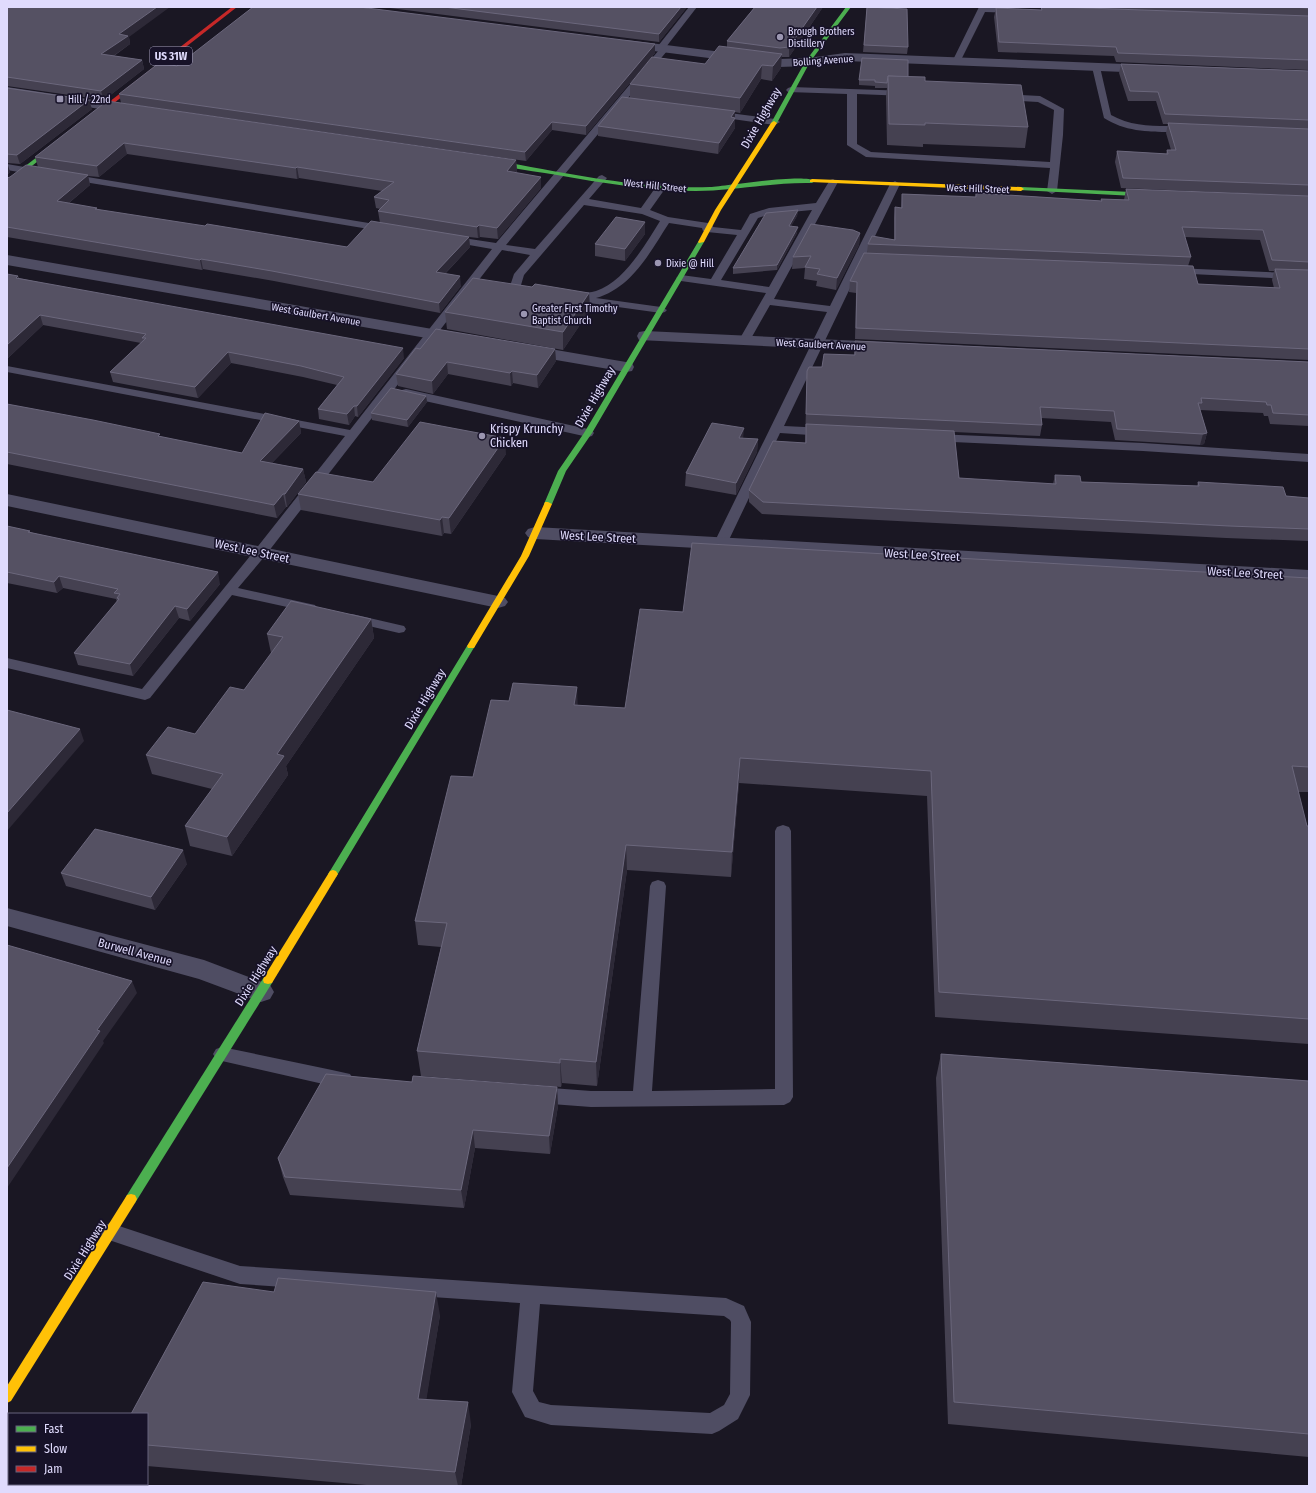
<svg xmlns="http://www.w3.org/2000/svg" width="1316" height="1493" font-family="'Fira Sans Condensed',sans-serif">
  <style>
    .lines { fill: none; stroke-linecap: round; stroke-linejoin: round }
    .lane { fill: #4f4d63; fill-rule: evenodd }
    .street { fill: #4f4d63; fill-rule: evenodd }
    .fast { fill: #4caf50; fill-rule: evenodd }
    .slow { fill: #ffc107; fill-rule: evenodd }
    .jam { fill: #c62828; fill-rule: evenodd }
    .wall { fill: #454151; fill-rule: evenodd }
    .shaded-wall { fill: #2d2937 }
    .building { fill: #555163; stroke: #6b677c }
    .poi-dot { fill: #9b96b1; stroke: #171228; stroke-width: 1.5 }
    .labels { text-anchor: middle; stroke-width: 3.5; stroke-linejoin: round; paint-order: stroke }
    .far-poi-label { font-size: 10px; fill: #e0dbfd; stroke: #171228; text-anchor: start }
    .far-street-label { font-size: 10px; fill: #e0dbfd; stroke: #171228 }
    .shield { fill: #171228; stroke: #a49fbd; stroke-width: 1 }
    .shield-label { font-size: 11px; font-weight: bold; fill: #e0dbfd }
    .street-label { font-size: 12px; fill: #e0dbfd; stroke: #171228 }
    .poi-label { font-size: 12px; fill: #e0dbfd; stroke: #171228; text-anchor: start }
  </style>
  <rect width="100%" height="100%" fill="#1a1723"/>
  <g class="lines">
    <!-- lane -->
    <g class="lane">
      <path d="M689,7H697L666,47L668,49L667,51L506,245L535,249L599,176L602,175L607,178L589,199L641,208L658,184L662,183L667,186L650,210L668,217L708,223L712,224L713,227L741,230L750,214L769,208L816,203L830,180L833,179L838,182L774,299L830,306L890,184L895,181L900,184L784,426L825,428L829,429L831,432L829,435L825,436L780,433L726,546H716L714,543L827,312L770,305L749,342H741L739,340L766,293L681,281L676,278L681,275L711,279L737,235L707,232L703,231L702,228L669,223C650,252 632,288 596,298L661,307L667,310L665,312L661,313L589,303L584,300L565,299L564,297L565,295C575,292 585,294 596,291C624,282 645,245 660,221L642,214L584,205L524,275L521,285L524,287L536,289L537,291L536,293L517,292L510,286L514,274L530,255L502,250L265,556L238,588L315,605L317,608L315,611L310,612L232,595L150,698L145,700L7,668V658L142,689L255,550L345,436L7,372V366L350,430L492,249L446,241L445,239L446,237L450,236L496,243L659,50L657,48L658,46ZM812,210L769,287L721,280L758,218L770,214Z"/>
      <polygon points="979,7 1016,9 1020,11 1016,13 985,12 960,62 956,65 953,64 952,62"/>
      <path d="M1096,64L1100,67L1111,115C1134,128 1160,126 1186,126L1189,127L1191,129L1189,131C1183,132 1177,132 1171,132C1147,132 1124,131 1104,118L1092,67Z"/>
      <polygon points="791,87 909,91 911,93 906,96 857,94 857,144 871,152 1050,162 1054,110 1038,102 1004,100 999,97 1004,94 1040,96 1064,109 1063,135 1057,191 1052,194 1047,191 1050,168 866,157 847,145 847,94 788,92 786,90 788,88"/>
      <polygon points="714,111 775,119 780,122 775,125 711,116 709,114 711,112"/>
      <polygon points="7,164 36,169 41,172 36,175 7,170"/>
      <polygon points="69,174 387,226 392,229 387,232 66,179 64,177"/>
      <polygon points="1175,268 1309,274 1309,280 1171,273 1170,271 1171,269"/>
      <polygon points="406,389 588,429 592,430 594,433 592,436 588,437 402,396 400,393 402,390"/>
      <polygon points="935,434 1143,443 1309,454 1309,462 1143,451 931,441 929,438 931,435"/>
      <polygon points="352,614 404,626 406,629 404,632 399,633 347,621 345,618 347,615"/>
      <polygon points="783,825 789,827 791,831 793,1097 790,1102 784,1105 591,1107 538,1103 532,1100 529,1095 532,1090 538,1087 591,1091 633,1091 650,886 652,882 658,880 664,882 666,886 652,1091 775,1089 775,831 777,827"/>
      <polygon points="222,1047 332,1070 350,1074 353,1079 350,1084 344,1087 332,1086 222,1061 216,1059 213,1054 216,1049"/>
      <path d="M110,1223L240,1266L726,1298L744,1306L751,1322L750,1395L738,1419L719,1431L712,1434L551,1425L525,1417L512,1392L520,1303L240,1284L103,1238L100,1232L103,1226ZM540,1304L724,1316L730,1320L731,1322L730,1394L724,1405L710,1413L551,1405L539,1402L533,1391Z"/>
    </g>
    <!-- street -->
    <g class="street">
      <polygon points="626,40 779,59 808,58 845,53 1150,65 1155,66 1156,69 1155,72 1150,73 845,61 808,66 779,67 622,47 620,44 622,41"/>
      <polygon points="7,87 107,102 112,103 114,106 112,109 107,110 7,95"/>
      <polygon points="7,255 461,334 467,335 469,339 467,343 461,344 7,265"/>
      <polygon points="645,331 884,342 890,343 892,347 890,351 884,352 639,340 637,336 639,332"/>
      <polygon points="527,345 626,362 632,363 634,367 632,371 626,372 521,354 519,350 521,346"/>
      <polygon points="7,494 498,596 505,598 508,602 505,606 498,608 7,506"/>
      <polygon points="535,527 1309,570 1309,582 535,539 528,537 525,533 528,529"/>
      <polygon points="7,908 204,960 270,985 274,992 270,999 261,1002 199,979 7,926"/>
    </g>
    <!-- fast -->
    <g class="fast">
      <polygon points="846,7 851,7 810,62 777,123 772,124 771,123 805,62"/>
      <polygon points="58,141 63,142 7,185 7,180"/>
      <path d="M487,159C557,171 639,190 710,187C728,186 804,173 815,181L812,183C773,182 735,191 696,191C650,191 603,183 557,175C533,171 509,168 485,162L484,161Z"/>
      <polygon points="1021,187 1154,193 1157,195 1154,197 1019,190 1019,188"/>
      <polygon points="701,240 704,242 592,433 566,471 552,504 548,506 545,506 544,504 558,471 584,433 698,242"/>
      <polygon points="471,643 475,646 336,877 330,877 328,874 330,871 467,646"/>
      <polygon points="268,976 272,977 273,980 272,983 135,1203 131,1204 127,1203 125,1199 127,1195 264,977"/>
    </g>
    <!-- slow -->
    <g class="slow">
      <polygon points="774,121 777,123 721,210 704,242 699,243 698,242 715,210 771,123"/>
      <polygon points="812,179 1021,187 1024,189 1021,191 810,182 810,180"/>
      <polygon points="545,502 548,502 552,504 529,556 474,648 468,648 467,646 521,556"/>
      <polygon points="333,870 336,871 338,874 272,983 268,984 264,983 263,980 264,977 330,871"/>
      <polygon points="131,1194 135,1195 137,1199 135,1203 11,1401 7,1403 7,1386 127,1195"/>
    </g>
    <!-- jam -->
    <polygon class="jam" points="232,7 237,7 91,121 87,121 87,119"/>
  </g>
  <!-- wall -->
  <g class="wall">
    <polygon points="7,7 129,37 130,44 114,56 142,60 144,69 104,100 7,86"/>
    <polygon points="382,7 687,7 659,42"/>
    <polygon points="755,7 823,7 789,57 781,57 781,68 772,81 761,79 740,113 735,112 735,128 718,154 598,136 598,126 630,97 630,84 705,64 727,47 727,41"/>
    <polygon points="867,7 908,47 907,54 863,52"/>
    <polygon points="1038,7 1309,7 1309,70 1116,62 1114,56 998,52 994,17 996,8 1041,10 1041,8"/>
    <polygon points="655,44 655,53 586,135 552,130 526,161 121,103 119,94"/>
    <polygon points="1121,64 1309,71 1309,196 1121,188 1115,162 1117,151 1166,154 1167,150 1171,150 1166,133 1168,124 1163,124 1156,101 1128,101 1119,73"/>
    <polygon points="908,77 925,81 1028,127 1025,148 923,144 923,147 887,145 886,96 887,88 875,88 875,86 859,85 859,80"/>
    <polygon points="7,88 92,109 20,164 7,163 10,172 7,175"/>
    <path d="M107,101L516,160L517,171L516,173L541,177V188L498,239L480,237L478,238L469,237L470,247L445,274L461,286L440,313L274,281L203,269L202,270L7,237V178L10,177L38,167L35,157ZM127,154L297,179L299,178L382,191L374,197L376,208L380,209L378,211L380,223L347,247L182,223L97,210L69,203L90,185L88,176L99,177Z"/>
    <path d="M1126,189L1309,196V360L855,339L856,293L849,292L850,281L867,253L868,244L894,240V218L895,207L901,208L902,194L975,197L976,193L1101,201V199L1124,200ZM1185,237L1260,240L1269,271H1274L1272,280L1274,288L1198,284L1188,266L1191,257Z"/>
    <polygon points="798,210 797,216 791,226 797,233 777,270 733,274 733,268"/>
    <polygon points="645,222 645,234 625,261 595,256 595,244"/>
    <polygon points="860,233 859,245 836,290 816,286 817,281 804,279 805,268 792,269 793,257"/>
    <polygon points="18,276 19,278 404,358 358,417 355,416 349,425 319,419 318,409 337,385 303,377 231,363 198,398 113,382 110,372 141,343 43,325 7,359"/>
    <polygon points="532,287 589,293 590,310 563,350 447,329 445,312"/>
    <polygon points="855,341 1309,362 1309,426 1270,424 1268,416 1264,416 1263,413 1200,410 1207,433 1204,444 1200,445 1115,440 1111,422 1041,418 1042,425 1040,436 954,432 959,478 1053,484 1055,475 1081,482 1197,486 1198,482 1286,496 1309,498 1309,541 1226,538 762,514 749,502 749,490 805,443 807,371 822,367 854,355"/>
    <polygon points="420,349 555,349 556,361 538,388 513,383 511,386 448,374 433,394 398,386 396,374"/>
    <polygon points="426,396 427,402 408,427 372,420 371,413"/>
    <polygon points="7,404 161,437 242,453 299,421 301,433 272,463 303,469 306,482 287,507 286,507 277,518 7,464"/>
    <polygon points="758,439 757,452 736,495 685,486 686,473"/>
    <polygon points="506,454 451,534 444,533 442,536 301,510 298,494 373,482"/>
    <polygon points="7,526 30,532 220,584 190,621 179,618 133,676 78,665 74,653 117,602 116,599 63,588 57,593 7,583"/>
    <polygon points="1309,578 1309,792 1298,792 1307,826 1309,826 1309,1044 935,1017 927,796 739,783 731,877 627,870 597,1086 562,1083 561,1087 421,1076 417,1051 441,947 418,945 415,921 473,777 578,705 625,708 683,612"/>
    <polygon points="371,619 374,638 286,766 288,775 232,856 190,846 185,826 212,789 152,774 146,755 195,734 244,690 272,653 271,653 267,634"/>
    <polygon points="187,864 155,910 66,886 61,873"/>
    <polygon points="941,1054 1309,1081 1309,1457 948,1424 936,1078"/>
    <polygon points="412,1082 557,1087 558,1106 550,1154 475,1148 464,1208 290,1195 283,1177 278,1158"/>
    <polygon points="440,1315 426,1399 471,1424 461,1486 378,1486 147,1466 147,1414"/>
  </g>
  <!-- shaded-wall -->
  <g class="shaded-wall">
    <polygon points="157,7 170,7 129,37 130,44 103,63 101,54 119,34"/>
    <polygon points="681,7 687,7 659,42 659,34"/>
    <polygon points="817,7 823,7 789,57 789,47"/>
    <polygon points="655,44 655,53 586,135 586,126"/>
    <polygon points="782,54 781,68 772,81 773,66"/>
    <polygon points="142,60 144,69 104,100 101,91"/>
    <polygon points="762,65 761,79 740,113 740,98"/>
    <polygon points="89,100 92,109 20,164 17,155"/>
    <polygon points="735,111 735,128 718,154 719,143 731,117"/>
    <polygon points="552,122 552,130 526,161 525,152"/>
    <polygon points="124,143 127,154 99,177 97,166"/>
    <polygon points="516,160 517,171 507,182 507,171"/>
    <polygon points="7,162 10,172 7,175"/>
    <polygon points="297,167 299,178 297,179 296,168"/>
    <polygon points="88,175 90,185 59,211 57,201"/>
    <polygon points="541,177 541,188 498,239 497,228"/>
    <polygon points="798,210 797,216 788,232 789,226"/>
    <polygon points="645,222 645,234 625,261 625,249"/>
    <polygon points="479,225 480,237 478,238 477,227"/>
    <polygon points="798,227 797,233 777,270 777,265"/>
    <polygon points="860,233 859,245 836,290 837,278"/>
    <polygon points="469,237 470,247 437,282 436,272"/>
    <polygon points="201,259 203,269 202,270 200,260"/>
    <polygon points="460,276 461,286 440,313 439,303"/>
    <polygon points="589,293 590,310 563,350 563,332"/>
    <polygon points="40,315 43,325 7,359 7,345"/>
    <polygon points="403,348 404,358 358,417 357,406"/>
    <polygon points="555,349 556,361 538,388 537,375"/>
    <polygon points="228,352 231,363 198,398 195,387"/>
    <polygon points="447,362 448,374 433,394 432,381"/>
    <polygon points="512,371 513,383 511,386 510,373"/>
    <polygon points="426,396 427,402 408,427 407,420"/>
    <polygon points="354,406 355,416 349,425 347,414"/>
    <polygon points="299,421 301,433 262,473 260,461"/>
    <polygon points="744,428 743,441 739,438"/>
    <polygon points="1207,433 1204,444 1200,445 1203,434"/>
    <polygon points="505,438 506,454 451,534 449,518"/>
    <polygon points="758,439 757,452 736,495 736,483"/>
    <polygon points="303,469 306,482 287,507 285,494"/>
    <polygon points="283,494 286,507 277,518 274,505"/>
    <polygon points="442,517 444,533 442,536 440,520"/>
    <polygon points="218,572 220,584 190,621 187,609"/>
    <polygon points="59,576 63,588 57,593 54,582"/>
    <polygon points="175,606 179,618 133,676 130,664"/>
    <polygon points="371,619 374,638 286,766 288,775 232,856 227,837 277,754"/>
    <polygon points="577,687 578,712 574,705"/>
    <polygon points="80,729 84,741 7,831 7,813"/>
    <polygon points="740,758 739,783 731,877 732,852"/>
    <polygon points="626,845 627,870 597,1086 596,1062"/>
    <polygon points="183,850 187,864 155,910 151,897"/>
    <polygon points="132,981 137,993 103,1041 104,1043 7,1188 7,1168 97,1030"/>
    <polygon points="560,1059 562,1083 561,1087 560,1063"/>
    <polygon points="557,1087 558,1106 550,1154 549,1136"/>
    <polygon points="473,1130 475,1148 464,1208 461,1190"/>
    <polygon points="436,1292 440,1315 423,1421 418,1399"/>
    <polygon points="468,1402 471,1424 461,1486 458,1486 455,1472"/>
  </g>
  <!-- building -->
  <g class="building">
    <polygon points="7,7 157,7 119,34 128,36 101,54 142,60 101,91 7,77"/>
    <polygon points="253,7 359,7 655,44 586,126 552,122 525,152 119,94 159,63 177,66"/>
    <polygon points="444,7 681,7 659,34"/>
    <polygon points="755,7 817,7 789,47 780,48 727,41"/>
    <polygon points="867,7 907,9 908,47 864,45"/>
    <polygon points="1041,7 1059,7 1309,16 1309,60 1118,53 1116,47 999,42 996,8 1042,10"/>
    <polygon points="1290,7 1309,7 1309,8"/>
    <polygon points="719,46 782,54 773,66 762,65 740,98 630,84 652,57 705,64"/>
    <polygon points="862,58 908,60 908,77 888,76 887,83 875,82 875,80 859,80"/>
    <polygon points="1121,64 1309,71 1309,120 1165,114 1158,92 1130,91"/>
    <polygon points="888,76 925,77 925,81 1021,85 1028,127 925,123 925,125 889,124"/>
    <polygon points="7,88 89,100 17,155 7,154"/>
    <polygon points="622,97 735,111 731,117 735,118 719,143 598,126"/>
    <polygon points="107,101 516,160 507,171 541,177 497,228 479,225 477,227 378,211 389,200 374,197 394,182 297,167 296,168 124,143 97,166 35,157"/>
    <polygon points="1168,123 1309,129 1309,185 1123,178 1117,151 1168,154 1167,150 1176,150"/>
    <polygon points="26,165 88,175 57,201 97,208 95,209 205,226 207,224 347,247 371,221 469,237 436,272 460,276 439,303 272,271 201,259 200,260 7,227 7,178 10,177"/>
    <polygon points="1126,189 1309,196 1309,262 1272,260 1263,230 1182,227 1191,257 868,244 872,236 895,240 895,207 902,208 902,194 976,197 976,193 1102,201 1101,199 1129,200"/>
    <polygon points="798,210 789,226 798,227 777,265 733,268 766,213"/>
    <polygon points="616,217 645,222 625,249 595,244"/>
    <polygon points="811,224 853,230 860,233 837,278 817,274 820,269 805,267 811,256 793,257"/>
    <polygon points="864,253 1193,266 1198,284 1280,288 1275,269 1309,270 1309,349 856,328 857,282 850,281"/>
    <polygon points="7,274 18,276 16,278 403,348 357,406 354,406 347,414 318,409 344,377 301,366 228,352 195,387 110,372 146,338 142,338 146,334 40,315 7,345"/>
    <polygon points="473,278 532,287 535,284 589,293 563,332 445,312"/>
    <polygon points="436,329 555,349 537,375 512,371 510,373 447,362 432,381 396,374 416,348 420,349"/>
    <polygon points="855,341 1309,362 1309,415 1273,413 1271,405 1267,405 1266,402 1201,398 1202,403 1198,403 1207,433 1203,434 1117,429 1114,411 1040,407 1042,425 806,414 807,371 809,367 822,367 824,354 855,355"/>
    <polygon points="391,388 426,396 407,420 371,413"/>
    <polygon points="7,404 93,420 160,434 158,436 242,453 265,413 299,421 260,461 303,469 285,494 283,494 274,505 7,452"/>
    <polygon points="420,422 505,438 449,518 442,517 440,520 298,494 316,472 373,482"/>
    <polygon points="712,423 744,428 739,438 758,439 736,483 686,473"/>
    <polygon points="806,424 954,431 959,478 1056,484 1055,475 1080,476 1081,482 1199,486 1198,482 1283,487 1286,496 1309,498 1309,529 1229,526 763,502 749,490 773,441 806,443"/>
    <polygon points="7,526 30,531 28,532 218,572 187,609 175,606 130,664 74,653 119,599 117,598 120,594 114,593 118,589 59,576 54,582 7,572"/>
    <polygon points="692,543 1309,578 1309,767 1292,766 1307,826 1309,826 1309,1019 939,992 931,771 740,758 732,852 626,845 596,1062 560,1059 560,1063 417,1051 447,923 415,921 451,776 473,777 491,700 509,701 513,683 577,687 574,705 625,708 640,609 683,612"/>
    <polygon points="291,601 371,619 277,754 284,756 227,837 185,826 223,774 146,755 168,727 195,734 230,687 244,690 283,637 267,634"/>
    <polygon points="7,710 80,729 7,813"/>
    <polygon points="95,829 183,850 151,897 61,873"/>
    <polygon points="7,945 132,981 97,1030 100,1031 7,1168"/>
    <polygon points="941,1054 1309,1081 1309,1434 954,1402"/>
    <polygon points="326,1074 412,1082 413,1076 557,1087 549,1136 473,1130 461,1190 285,1177 278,1158"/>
    <polygon points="278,1278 436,1292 418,1399 468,1402 455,1472 147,1445 147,1414 131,1414 203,1282 274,1292"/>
  </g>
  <!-- markers -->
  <g class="poi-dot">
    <circle cx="780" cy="37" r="4"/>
    <rect x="56" y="95" width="8" height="8" rx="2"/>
    <circle cx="658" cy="263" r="4"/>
    <circle cx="524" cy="314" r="4"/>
    <circle cx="482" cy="436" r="4"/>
  </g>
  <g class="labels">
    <!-- far-poi labels -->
    <g class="far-poi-label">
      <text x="788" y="35">Brough Brothers<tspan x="788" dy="12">Distillery</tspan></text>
      <text x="68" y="103">Hill / 22nd</text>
      <text x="666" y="267">Dixie @ Hill</text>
      <text x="532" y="312">Greater First Timothy<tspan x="532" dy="12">Baptist Church</tspan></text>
    </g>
    <!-- far-street labels -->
    <g class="far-street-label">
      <text transform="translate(823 60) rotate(-4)" y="4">Bolling Avenue</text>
      <text transform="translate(655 185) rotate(6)" y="4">West Hill Street</text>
      <text transform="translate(978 188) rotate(2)" y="4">West Hill Street</text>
      <text transform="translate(316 314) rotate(10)" y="4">West Gaulbert Avenue</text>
      <text transform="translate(821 344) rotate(3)" y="4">West Gaulbert Avenue</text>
    </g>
    <!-- shield labels -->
    <rect class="shield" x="150" y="47" width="42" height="18" rx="3"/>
    <g class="shield-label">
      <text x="171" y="60">US 31W</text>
    </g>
    <!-- street labels -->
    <g class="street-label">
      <text transform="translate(761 118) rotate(-60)" y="4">Dixie Highway</text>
      <text transform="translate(595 397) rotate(-60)" y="4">Dixie Highway</text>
      <text transform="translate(598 537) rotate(3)" y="4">West Lee Street</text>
      <text transform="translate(252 551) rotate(12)" y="4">West Lee Street</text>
      <text transform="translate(922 555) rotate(3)" y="4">West Lee Street</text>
      <text transform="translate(1245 573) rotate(3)" y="4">West Lee Street</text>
      <text transform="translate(425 699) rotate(-59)" y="4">Dixie Highway</text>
      <text transform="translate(135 952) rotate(15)" y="4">Burwell Avenue</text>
      <text transform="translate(256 976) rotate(-58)" y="4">Dixie Highway</text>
      <text transform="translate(85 1250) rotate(-58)" y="4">Dixie Highway</text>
    </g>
    <!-- poi labels -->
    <g class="poi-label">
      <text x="490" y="433">Krispy Krunchy<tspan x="490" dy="14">Chicken</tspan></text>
    </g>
  </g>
  <!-- border -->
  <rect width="1316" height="1493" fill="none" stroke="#e0dbfd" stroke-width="16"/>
  <!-- legend -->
  <rect x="8" y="1413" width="140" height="72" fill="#171228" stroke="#67627d"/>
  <rect x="16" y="1426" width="20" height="6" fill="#4caf50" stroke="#67627d"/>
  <text x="44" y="1433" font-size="12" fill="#e0dbfd">Fast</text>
  <rect x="16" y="1446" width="20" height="6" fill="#ffc107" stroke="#67627d"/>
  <text x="44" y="1453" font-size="12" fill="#e0dbfd">Slow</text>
  <rect x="16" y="1466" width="20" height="6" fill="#c62828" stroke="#67627d"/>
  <text x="44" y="1473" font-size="12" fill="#e0dbfd">Jam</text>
</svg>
